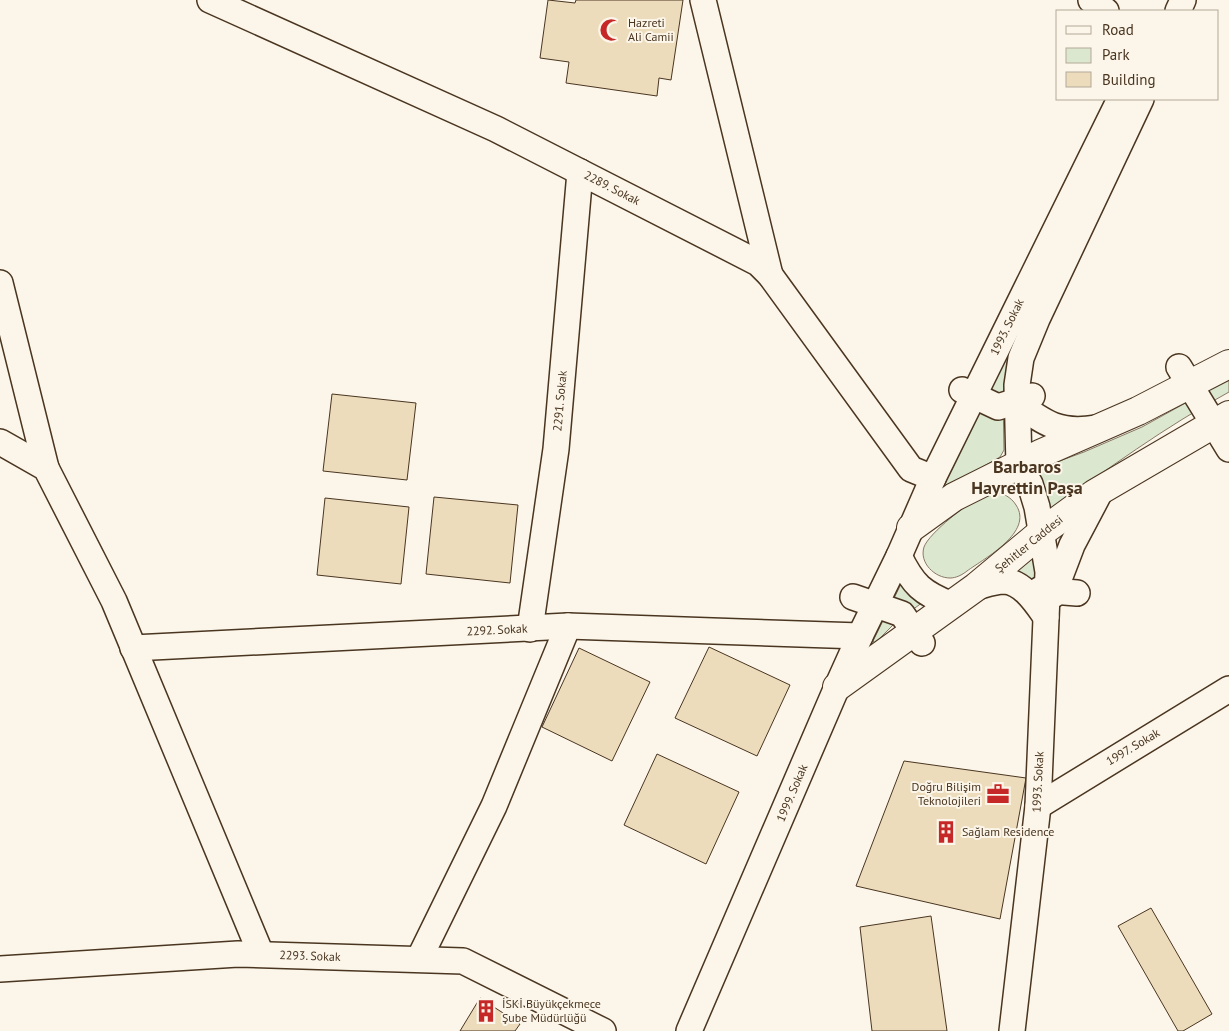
<svg xmlns="http://www.w3.org/2000/svg" width="1229" height="1031" font-family="'PT Sans',sans-serif">
  <style>
    .green { fill: #dce7d0; stroke: #887966 }
    .building { fill: #ecdcbc; stroke: #4a3520 }
    .lines { fill: none; stroke-linecap: round; stroke-linejoin: round }
    .minor-casing { stroke: #4a3520; stroke-width: 28 }
    .major-casing { stroke: #4a3520; stroke-width: 30 }
    .minor { stroke: #fbf6e9; stroke-width: 25 }
    .major { stroke: #fbf6e9; stroke-width: 28 }
    .labels { text-anchor: middle; stroke-width: 4; stroke-linejoin: round; paint-order: stroke }
    .poi-label { font-size: 12px; fill: #4a3520; stroke: #fbf6e9; text-anchor: start }
    .street-label { font-size: 12px; fill: #4a3520; stroke: #fbf6e9 }
    .district-label { font-size: 18px; font-weight: bold; fill: #4a3520; stroke: #fbf6e9 }
  </style>
  <rect width="100%" height="100%" fill="#fbf6e9"/>
  <!-- green -->
  <g class="green">
    <polygon points="1126,99 1010,353 1003,396 1004,450 1000,457 940,491"/>
    <path d="M1229,379V392C1165,427 1107,469 1048,512L1035,470L1084,452L1142,427Z"/>
    <path d="M994,492C1003,493 1011,497 1016,505C1034,532 985,558 967,571C962,575 956,578 950,578C935,578 919,563 924,547C929,533 969,502 983,495C986,493 991,493 994,492Z"/>
    <polygon points="1032,557 1040,585 1014,571"/>
    <polygon points="902,582 923,602 896,622 875,643 873,641"/>
  </g>
  <!-- building -->
  <g class="building">
    <polygon points="548,0 575,3 576,0 683,0 671,80 659,78 657,96 566,83 569,62 540,58"/>
    <polygon points="332,394 416,403 407,480 323,471"/>
    <polygon points="434,497 518,505 510,583 426,574"/>
    <polygon points="325,498 409,507 401,584 317,575"/>
    <polygon points="709,647 790,685 757,756 675,718"/>
    <polygon points="579,648 650,682 612,761 542,727"/>
    <polygon points="657,754 739,792 706,864 624,825"/>
    <polygon points="904,761 1026,778 1000,919 856,886"/>
    <polygon points="1151,908 1212,1014 1183,1031 1178,1031 1118,926"/>
    <polygon points="931,916 947,1031 872,1031 860,927"/>
    <polygon points="480,998 520,1024 515,1031 460,1031"/>
  </g>
  <g class="lines">
    <defs>
      <g id="minor">
        <polyline points="210,0 496,129 758,263 770,275 911,469 933,478"/>
        <polyline points="703,0 770,275"/>
        <polyline points="1091,0 1106,11"/>
        <polyline points="1178,11 1183,0"/>
        <polyline points="0,283 46,468"/>
        <polyline points="1179,367 1229,449"/>
        <polyline points="962,390 998,407 1032,396"/>
        <path d="M1018,404C1046,424 1060,434 1096,428"/>
        <polyline points="0,442 46,468 114,601 261,954"/>
        <path d="M899,556C913,585 922,593 952,605"/>
        <path d="M976,587C984,585 995,581 1004,581C1023,582 1036,603 1046,617"/>
        <polyline points="1039,590 1077,593"/>
        <polyline points="1053,595 1072,545 1101,490"/>
        <polyline points="853,597 902,614 922,643"/>
        <polyline points="530,629 556,449 580,172"/>
        <polyline points="133,648 568,626 860,636"/>
        <polyline points="1038,806 1229,689"/>
        <polyline points="419,959 494,806 568,626"/>
        <polyline points="0,969 238,954 463,961 603,1031"/>
        <polyline points="689,1031 837,687 860,636 899,556 933,478 1120,99"/>
        <polyline points="1012,1031 1038,806 1048,572 1037,507 1030,484 1019,466 1017,385 1021,358 1037,319 1141,99"/>
      </g>
      <g id="major">
        <polyline points="911,528 954,497 1042,453 1138,411 1229,364"/>
        <polyline points="837,687 976,587 1042,532 1094,494 1229,415"/>
      </g>
    </defs>
    <!-- minor casing -->
    <use href="#minor" class="minor-casing"/>
    <!-- major casing -->
    <use href="#major" class="major-casing"/>
    <!-- minor -->
    <use href="#minor" class="minor"/>
    <!-- major -->
    <use href="#major" class="major"/>
  </g>
  <!-- icons -->
  <defs>
    <symbol id="mosque-bare" viewBox="-9 -9 18 18"><path d="M3.5-4.9A6 6 0 1 0 3.5 4.9A5 5 0 1 1 3.5-4.9Z" fill="#c62828" stroke="#fbf6e9" stroke-width="2.5" paint-order="stroke"/></symbol>
    <symbol id="office-bare" viewBox="-9 -9 18 18"><path d="M-6-3h4V-5.5h4V-3h4V5H-6ZM-1-4.5V-3h2v-1.5ZM-6 0V1H6V0Z" fill="#c62828" stroke="#fbf6e9" stroke-width="2.5" paint-order="stroke"/></symbol>
    <symbol id="building-bare" viewBox="-9 -9 18 18"><path d="M-4-6H4V6H1V3H-1V6H-4ZM-2.5-4.3h1.7v1.8h-1.7ZM.8-4.3h1.7v1.8H.8ZM-2.5-1h1.7V.8h-1.7ZM.8-1h1.7V.8H.8Z" fill="#c62828" stroke="#fbf6e9" stroke-width="2.5" paint-order="stroke"/></symbol>
  </defs>
  <g fill-rule="evenodd">
    <use href="#mosque-bare" x="595" y="14" width="32" height="32"/>
    <use href="#office-bare" x="982" y="778" width="32" height="32"/>
    <use href="#building-bare" x="930" y="816" width="32" height="32"/>
    <use href="#building-bare" x="470" y="995" width="32" height="32"/>
  </g>
  <g class="labels">
    <!-- poi labels -->
    <g class="poi-label">
      <text x="628" y="27">Hazreti<tspan x="628" dy="14">Ali Camii</tspan></text>
      <text x="981" y="791" text-anchor="end">Doğru Bilişim<tspan x="981" dy="14">Teknolojileri</tspan></text>
      <text x="962" y="836">Sağlam Residence</text>
      <text x="502" y="1008">İSKİ Büyükçekmece<tspan x="502" dy="14">Şube Müdürlüğü</tspan></text>
    </g>
    <!-- street labels -->
    <g class="street-label">
      <text transform="translate(612 188) rotate(27)" y="4">2289. Sokak</text>
      <text transform="translate(1007 327) rotate(-64)" y="4">1993. Sokak</text>
      <text transform="translate(560 401) rotate(-85)" y="4">2291. Sokak</text>
      <text transform="translate(1029 544) rotate(-39)" y="4">Şehitler Caddesi</text>
      <text transform="translate(497 630) rotate(-3)" y="4">2292. Sokak</text>
      <text transform="translate(1133 747) rotate(-31)" y="4">1997. Sokak</text>
      <text transform="translate(1038 782) rotate(-87)" y="4">1993. Sokak</text>
      <text transform="translate(792 793) rotate(-67)" y="4">1999. Sokak</text>
      <text transform="translate(310 956) rotate(2)" y="4">2293. Sokak</text>
    </g>
    <!-- district labels -->
    <g class="district-label">
      <text x="1027" y="473">Barbaros<tspan x="1027" dy="21">Hayrettin Paşa</tspan></text>
    </g>
  </g>
  <!-- legend -->
  <rect x="1056" y="10" width="162" height="90" fill="#fbf6e9" stroke="#b4a999"/>
  <rect x="1066" y="26" width="25" height="8" fill="#fbf6e9" stroke="#b4a999"/>
  <text x="1102" y="35" font-size="15" fill="#4a3520">Road</text>
  <rect x="1066" y="48" width="25" height="15" fill="#dce7d0" stroke="#b4a999"/>
  <text x="1102" y="60" font-size="15" fill="#4a3520">Park</text>
  <rect x="1066" y="72" width="25" height="15" fill="#ecdcbc" stroke="#b4a999"/>
  <text x="1102" y="85" font-size="15" fill="#4a3520">Building</text>
</svg>
